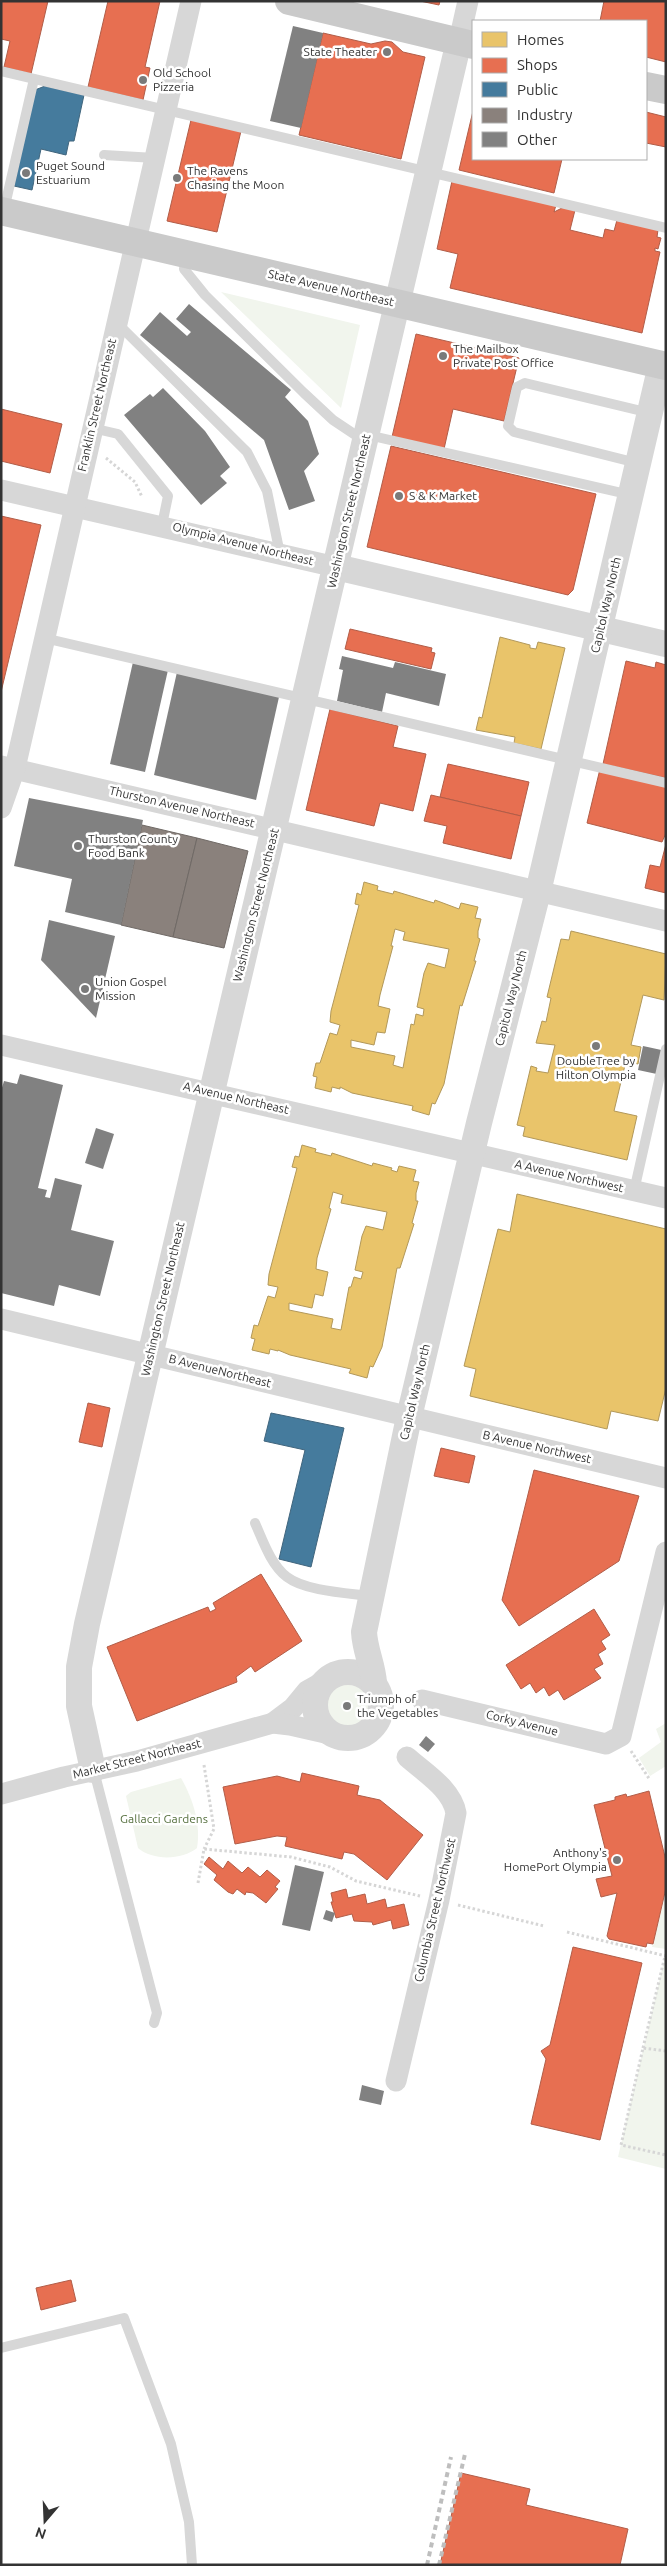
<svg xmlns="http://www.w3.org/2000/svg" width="667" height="2566" font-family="Ubuntu,sans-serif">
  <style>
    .green { fill: #f1f5ed }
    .homes { fill: #e9c46a; stroke: #b2985a; fill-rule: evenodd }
    .shops { fill: #e76f51; stroke: #b15d48 }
    .public { fill: #457b9d; stroke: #40657d }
    .industry { fill: #8a817c; stroke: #706a66 }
    .building { fill: #818181 }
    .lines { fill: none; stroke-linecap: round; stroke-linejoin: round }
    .path { stroke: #d6d6d6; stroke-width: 3; stroke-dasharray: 2.5 2.5; stroke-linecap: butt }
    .service { stroke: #d7d7d7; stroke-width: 10 }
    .minor { stroke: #d7d7d7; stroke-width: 21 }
    .tertiary { stroke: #d7d7d7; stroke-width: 26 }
    .primary { stroke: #cacaca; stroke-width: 28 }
    .rail { stroke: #bebebe; stroke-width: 4; stroke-dasharray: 5 4; stroke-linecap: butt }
    .poi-dot { fill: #7a7a7a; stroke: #fff; stroke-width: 2 }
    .labels { text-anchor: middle; stroke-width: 5; stroke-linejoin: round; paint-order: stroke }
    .poi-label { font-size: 12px; fill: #333; stroke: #fff; text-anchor: start }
    .street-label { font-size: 12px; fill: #333; stroke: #fff }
    .park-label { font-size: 12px; fill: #56703f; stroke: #fff }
  </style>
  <rect width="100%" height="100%" fill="#fff"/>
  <!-- green -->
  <g class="green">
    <polygon points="221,292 360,325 341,408"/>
    <circle cx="348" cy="1705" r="25"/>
    <polygon points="666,1723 666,1766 650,1776 639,1758 661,1742 656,1729"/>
    <path d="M181,1778C193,1799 201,1824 197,1848C182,1860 153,1861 138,1848L126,1796L131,1792Z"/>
    <polygon points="666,1893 666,1949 652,1947"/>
    <polygon points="666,1952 666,2169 618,2157"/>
  </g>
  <!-- homes -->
  <g class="homes">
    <polygon points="500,637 530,645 530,648 536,649 538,642 565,648 541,749 514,743 515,737 476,730 479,717 482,718"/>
    <path d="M364,882L378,886L377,890L393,894L394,891L434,903L435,900L459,909L461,903L478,907L475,918L481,919L478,931V938L480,939L474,961H476L462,1006L460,1005L444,1084L435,1104L432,1103L429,1115L412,1110L413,1106L352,1093L340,1087V1089L332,1087L331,1092L315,1088L317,1077L313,1076L316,1063H320L330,1033L337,1035L340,1025L330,1022L331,1011L359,905L355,904L357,893L361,895ZM395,929L405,932L403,940L449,949L445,968L428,963L424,973L417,1007L424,1009L423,1016L416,1014L414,1025L411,1024L403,1068L393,1065L395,1056L351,1047V1040L374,1045L377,1032L385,1033L390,1009L378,1006L380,995L393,946H391Z"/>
    <polygon points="571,931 666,954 664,1000 643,995 631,1045 641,1047 638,1064 626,1061 614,1111 637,1116 627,1160 523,1136 525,1127 517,1125 531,1066 537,1068 536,1071 548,1073 555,1045 536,1043 542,1021 546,1022 551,998 547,997 561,939 569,940"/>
    <path d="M302,1145L316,1149L315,1152L331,1156L332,1153L372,1166L373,1163L392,1168L391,1170L397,1172L399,1166L416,1170L413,1181L419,1182L416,1193V1201H418L412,1223L414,1224L400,1268H397L382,1347L373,1367L370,1366L367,1378L349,1373L351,1369L290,1355L278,1350V1351L270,1349L269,1354L252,1350L255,1339L251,1338L254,1325L258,1326L268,1296L275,1298L278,1287L268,1285L269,1274L297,1168L292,1167L295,1156L299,1157ZM333,1192L343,1195L341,1203L387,1212L383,1230L366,1226L362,1236L355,1270L363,1272L361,1279L354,1277L351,1287H349L341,1330L331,1328L333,1319L289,1310V1303L312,1308L315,1294L323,1296L328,1272L316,1269L317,1258L331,1209L329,1208Z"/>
    <polygon points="517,1194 666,1229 666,1388 658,1421 611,1411 607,1429 470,1396 476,1369 464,1366 498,1229 510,1232"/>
  </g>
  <!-- shops -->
  <g class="shops">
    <polygon points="1,1 48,1 31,74 4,67 10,41 1,39"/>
    <polygon points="108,1 160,1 145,67 150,68 143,100 88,87"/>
    <polygon points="420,1 440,1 439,5"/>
    <polygon points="604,1 666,1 666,62 646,57 646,21 600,21"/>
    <polygon points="323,33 371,44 385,41 392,42 403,52 425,57 401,159 299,135"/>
    <polygon points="473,111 473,159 562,159 554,193 459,170"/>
    <polygon points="646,112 666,117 666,147 646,143"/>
    <polygon points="191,120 241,131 217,232 167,221"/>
    <polygon points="452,181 556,205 554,212 564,207 575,210 570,230 603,238 605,229 614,231 617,220 658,230 657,237 661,238 658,249 655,248 655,251 660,252 642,333 450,288 458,254 437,249"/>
    <polygon points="416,334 519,358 504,421 453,409 444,449 392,437"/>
    <polygon points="1,409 62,424 50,473 1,461"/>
    <polygon points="391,446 596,494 573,590 568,595 367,547"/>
    <polygon points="1,516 41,525 1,692"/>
    <polygon points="350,629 432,648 431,652 435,653 431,669 345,649"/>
    <polygon points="626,661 655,668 656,662 666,665 666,778 603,764"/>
    <polygon points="330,709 398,726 393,747 426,754 413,811 380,803 374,826 306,810"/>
    <polygon points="448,764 529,782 521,816 440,797"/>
    <polygon points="600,769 666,785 666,833 662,842 587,823"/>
    <polygon points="431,795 521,816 511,859 443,843 447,826 424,821"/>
    <polygon points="666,844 666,893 645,888 650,865 660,867"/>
    <polygon points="88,1403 110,1408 102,1447 79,1442"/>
    <polygon points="441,1448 475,1456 469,1483 434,1476"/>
    <polygon points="534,1470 639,1496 619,1561 519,1626 502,1600"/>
    <polygon points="261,1574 302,1641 255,1672 251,1666 236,1677 237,1682 137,1721 107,1647 208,1607 210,1612 216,1609 213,1603"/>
    <polygon points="594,1609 610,1635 601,1641 606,1649 598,1654 603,1664 594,1669 601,1678 564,1700 558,1690 549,1696 544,1687 536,1693 530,1683 521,1689 506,1665"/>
    <polygon points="302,1773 359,1786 357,1795 380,1800 423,1835 387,1880 354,1854 344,1852 342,1859 285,1846 287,1837 277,1836 235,1844 223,1787 277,1776 300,1782"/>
    <polygon points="649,1791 666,1861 666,1888 653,1944 647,1943 646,1947 609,1939 607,1936 617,1893 601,1897 596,1879 612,1876 594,1805 615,1800 615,1797 626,1794 627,1797"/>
    <polygon points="209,1857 223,1869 228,1861 242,1873 248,1867 260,1877 267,1870 280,1881 275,1887 278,1889 266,1903 253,1893 246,1892 245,1895 237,1889 233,1894 228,1892 214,1880 217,1875 204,1864"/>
    <polygon points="346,1889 348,1898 365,1894 367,1904 385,1899 387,1908 404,1904 409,1925 393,1929 391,1920 373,1925 372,1922 354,1921 352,1914 336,1918 331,1902 333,1902 331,1893"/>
    <polygon points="573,1947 642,1963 600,2140 531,2124 546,2059 541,2051 550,2045"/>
    <polygon points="71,2280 76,2301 41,2310 36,2288"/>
    <polygon points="461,2473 530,2489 526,2505 628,2529 620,2565 440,2565"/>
  </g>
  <!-- public -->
  <g class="public">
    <polygon points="45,86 84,95 74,141 69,141 66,155 41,149 32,190 14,186 35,90"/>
    <polygon points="271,1413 344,1428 311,1567 279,1559 305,1450 264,1441"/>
  </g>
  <!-- industry -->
  <g class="industry">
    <polygon points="142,825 197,838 173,937 121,925"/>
    <polygon points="197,838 248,851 224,948 173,937"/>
  </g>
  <!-- building -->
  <g class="building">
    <polygon points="293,26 323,33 301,128 270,121"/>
    <polygon points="189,304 291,390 285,397 308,421 319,454 304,471 315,501 289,510 264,440 140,335 160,312 187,336 191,332 176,319"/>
    <polygon points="163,388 205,431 230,467 220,476 227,483 201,505 124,415 150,394 153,397"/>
    <polygon points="342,656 393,668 395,662 446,674 439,706 386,693 382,712 337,701 343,670 339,669"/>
    <polygon points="133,662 168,670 145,772 110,764"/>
    <polygon points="177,672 279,697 256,800 154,775"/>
    <polygon points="29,798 143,820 121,925 65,912 72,879 14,866"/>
    <polygon points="49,920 115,936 96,1018 41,960"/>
    <polygon points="643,1046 666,1051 666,1076 638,1070"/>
    <polygon points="20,1074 63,1085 38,1188 47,1190 45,1197 50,1198 55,1178 82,1185 71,1230 114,1241 100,1296 59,1285 54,1306 1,1293 1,1091 4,1081 17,1084"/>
    <polygon points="96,1128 114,1134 103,1169 85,1163"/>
    <polygon points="426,1736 435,1744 428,1752 419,1745"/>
    <polygon points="295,1865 324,1872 310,1931 282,1925"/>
    <polygon points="326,1910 335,1913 332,1922 323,1919"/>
    <polygon points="362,2085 384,2091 381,2105 359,2100"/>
  </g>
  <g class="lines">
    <!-- path -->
    <g class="path">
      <polyline points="106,458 135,482 142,497"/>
      <polyline points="631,1751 650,1780"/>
      <polyline points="204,1765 214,1829 204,1849"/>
      <polyline points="198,1883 204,1849 291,1857 330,1867 356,1881 420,1896"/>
      <polyline points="458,1905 544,1926"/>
      <polyline points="567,1932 666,1956"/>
      <polyline points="643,2048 665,1956"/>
      <polyline points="666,2051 643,2048 621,2145 666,2155"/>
    </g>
    <!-- service -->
    <g class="service">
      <polyline points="1,71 666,228"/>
      <polyline points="104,155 155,158"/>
      <polyline points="4,210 34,79"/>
      <polyline points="186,255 184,269 205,295 304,393 333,420 363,440"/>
      <polyline points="117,323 247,452 267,491 280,554"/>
      <polyline points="92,428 118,434 168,496 162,525"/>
      <polyline points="368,435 631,495"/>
      <polyline points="637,463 514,432 508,426 517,387 525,383 650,413"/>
      <polyline points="44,638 666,783"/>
      <polyline points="634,1191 666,1049"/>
      <path d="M255,1523C263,1541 271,1565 287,1577C305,1591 347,1593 370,1596"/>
      <polyline points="94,1771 157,2013 154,2023"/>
      <polyline points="1,2348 124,2318 171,2444 189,2522 192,2565"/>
    </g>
    <!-- minor -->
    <g class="minor">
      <polyline points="459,41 468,1"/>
      <polyline points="1,490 336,567"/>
      <polyline points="1,766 666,921"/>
      <polyline points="1,808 15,768 191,1"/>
      <polyline points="1,1045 666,1198"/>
      <polyline points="1,1319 666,1478"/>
      <polyline points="422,1700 606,1744 621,1736 666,1552"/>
      <polyline points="273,1723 293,1708 307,1691 323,1682"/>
      <polyline points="1,1794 64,1777 137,1761 273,1723 290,1725 334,1735"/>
      <path d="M396,2081L439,1900L456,1813C452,1789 425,1773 407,1757"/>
    </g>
    <!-- tertiary -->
    <g class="tertiary">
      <polyline points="336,567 666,644"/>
      <circle cx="348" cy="1705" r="33"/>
      <path d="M374,1683C373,1665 365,1651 364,1632L409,1417L479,1123L538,892L661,365"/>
      <path d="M93,1770L79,1706V1667L87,1624C207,1096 337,569 459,41"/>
    </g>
    <!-- primary -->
    <g class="primary">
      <polyline points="289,1 473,45"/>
      <polyline points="646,86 666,90"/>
      <polyline points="1,211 666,366"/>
    </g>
    <!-- rail -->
    <g class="rail">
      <polyline points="427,2565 451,2457"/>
      <polyline points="439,2565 465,2454"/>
    </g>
  </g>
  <!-- markers -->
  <g class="poi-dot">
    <circle cx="387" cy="52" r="5"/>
    <circle cx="143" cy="80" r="5"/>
    <circle cx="26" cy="173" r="5"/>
    <circle cx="177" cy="178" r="5"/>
    <circle cx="443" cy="356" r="5"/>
    <circle cx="399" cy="496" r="5"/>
    <circle cx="78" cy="846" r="5"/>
    <circle cx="85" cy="989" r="5"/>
    <circle cx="596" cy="1046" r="5"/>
    <circle cx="347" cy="1706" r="5"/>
    <circle cx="617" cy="1860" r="5"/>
  </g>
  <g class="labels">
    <!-- poi labels -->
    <g class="poi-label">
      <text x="377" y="56" text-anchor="end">State Theater</text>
      <text x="153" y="77">Old School<tspan x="153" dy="14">Pizzeria</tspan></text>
      <text x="36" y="170">Puget Sound<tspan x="36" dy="14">Estuarium</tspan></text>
      <text x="187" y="175">The Ravens<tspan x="187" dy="14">Chasing the Moon</tspan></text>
      <text x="453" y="353">The Mailbox<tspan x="453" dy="14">Private Post Office</tspan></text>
      <text x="409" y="500">S &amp; K Market</text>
      <text x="88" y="843">Thurston County<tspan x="88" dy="14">Food Bank</tspan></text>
      <text x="95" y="986">Union Gospel<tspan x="95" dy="14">Mission</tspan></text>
      <text x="596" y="1065" text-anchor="middle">DoubleTree by<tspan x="596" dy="14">Hilton Olympia</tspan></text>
      <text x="357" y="1703">Triumph of<tspan x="357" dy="14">the Vegetables</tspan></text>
      <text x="607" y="1857" text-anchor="end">Anthony's<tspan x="607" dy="14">HomePort Olympia</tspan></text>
    </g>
    <!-- street labels -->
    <g class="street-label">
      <text transform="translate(331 288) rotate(13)" y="4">State Avenue Northeast</text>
      <text transform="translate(97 405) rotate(-77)" y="4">Franklin Street Northeast</text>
      <text transform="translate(349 511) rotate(-77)" y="4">Washington Street Northeast</text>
      <text transform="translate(243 544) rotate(14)" y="4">Olympia Avenue Northeast</text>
      <text transform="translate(606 605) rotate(-77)" y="4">Capitol Way North</text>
      <text transform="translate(182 807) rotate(13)" y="4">Thurston Avenue Northeast</text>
      <text transform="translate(256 905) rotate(-76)" y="4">Washington Street Northeast</text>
      <text transform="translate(511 998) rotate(-76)" y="4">Capitol Way North</text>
      <text transform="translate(236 1098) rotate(13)" y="4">A Avenue Northeast</text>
      <text transform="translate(569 1176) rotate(13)" y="4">A Avenue Northwest</text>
      <text transform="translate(163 1299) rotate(-77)" y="4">Washington Street Northeast</text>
      <text transform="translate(220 1371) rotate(14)" y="4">B AvenueNortheast</text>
      <text transform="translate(415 1392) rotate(-77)" y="4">Capitol Way North</text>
      <text transform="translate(537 1447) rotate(13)" y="4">B Avenue Northwest</text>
      <text transform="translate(522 1723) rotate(14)" y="4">Corky Avenue</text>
      <text transform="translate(137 1759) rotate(-14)" y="4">Market Street Northeast</text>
      <text transform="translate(435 1910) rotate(-77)" y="4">Columbia Street Northwest</text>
    </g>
    <!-- park labels -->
    <g class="park-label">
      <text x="164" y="1823">Gallacci Gardens</text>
    </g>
  </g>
  <!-- border -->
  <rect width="667" height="2566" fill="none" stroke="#333333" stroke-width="5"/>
  <!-- legend -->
  <rect x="472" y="20" width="175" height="140" fill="#ffffff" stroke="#adadad"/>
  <rect x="482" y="32" width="25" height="15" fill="#e9c46a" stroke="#adadad"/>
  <text x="517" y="45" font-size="15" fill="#333333">Homes</text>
  <rect x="482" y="58" width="25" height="15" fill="#e76f51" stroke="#adadad"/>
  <text x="517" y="70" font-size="15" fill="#333333">Shops</text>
  <rect x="482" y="82" width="25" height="15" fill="#457b9d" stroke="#adadad"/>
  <text x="517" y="95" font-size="15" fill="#333333">Public</text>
  <rect x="482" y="108" width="25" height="15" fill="#8a817c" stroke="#adadad"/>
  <text x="517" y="120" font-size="15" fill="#333333">Industry</text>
  <rect x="482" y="132" width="25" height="15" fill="#818181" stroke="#adadad"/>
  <text x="517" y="145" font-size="15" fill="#333333">Other</text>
  <!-- north arrow -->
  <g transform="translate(45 2521) rotate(199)" stroke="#ffffff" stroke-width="4" paint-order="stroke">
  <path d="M0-4L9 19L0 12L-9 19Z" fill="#333333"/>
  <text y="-8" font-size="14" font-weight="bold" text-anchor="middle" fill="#333333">N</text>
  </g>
</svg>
